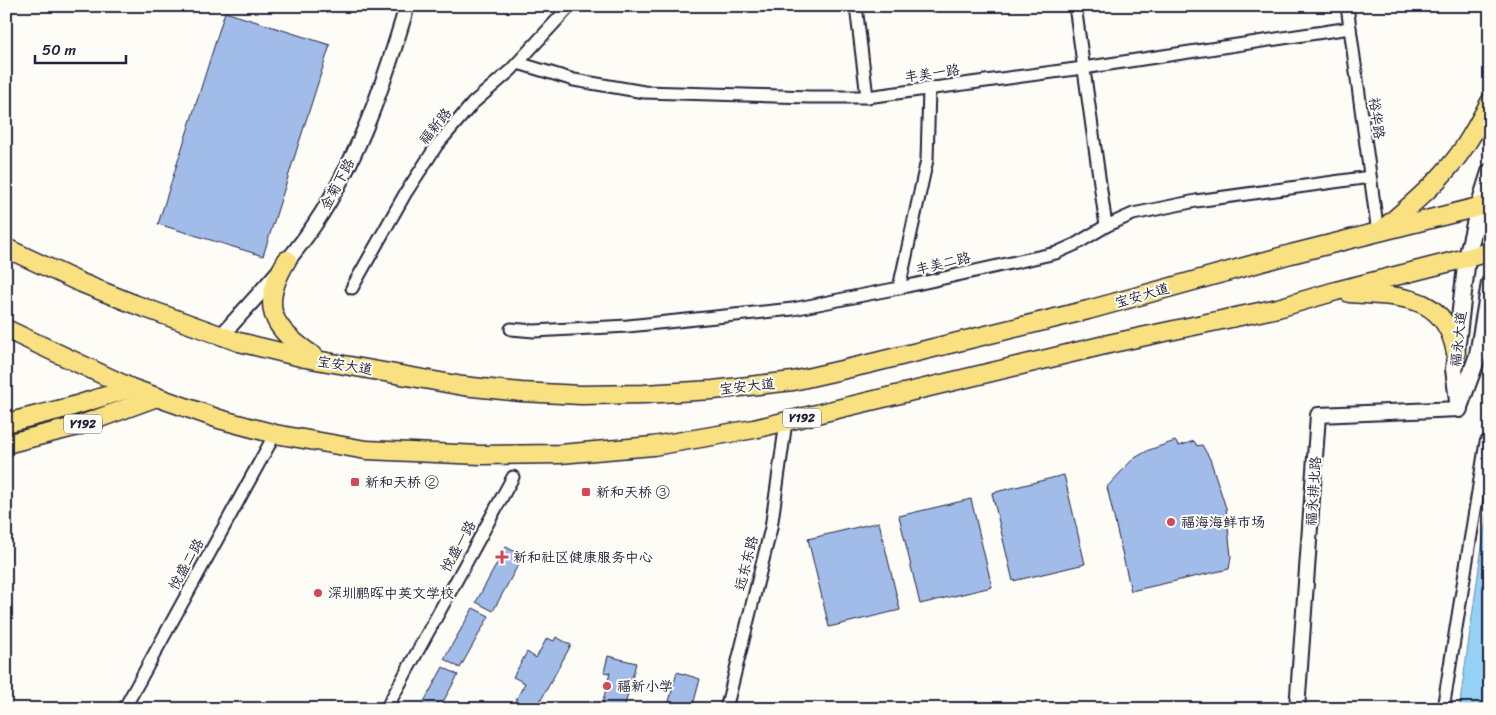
<svg xmlns="http://www.w3.org/2000/svg" width="1496" height="715" font-family="Sriracha,'LXGW WenKai TC',sans-serif">
  <style>
    .water { fill: #95d1f5; stroke: #678bab }
    .building { fill: #a2bce9; stroke: #22223b }
    .lines { fill: none; stroke-linecap: round; stroke-linejoin: round }
    .minor-casing { stroke: #22223b; stroke-width: 15 }
    .tertiary-casing { stroke: #22223b; stroke-width: 18 }
    .secondary-casing { stroke: #22223b; stroke-width: 20 }
    .primary-casing { stroke: #22223b; stroke-width: 21 }
    .minor { stroke: #fdfcf7; stroke-width: 11 }
    .tertiary { stroke: #fdfcf7; stroke-width: 14 }
    .secondary { stroke: #fdfcf7; stroke-width: 16 }
    .primary { stroke: #f9e181; stroke-width: 18 }
    .poi-dot { fill: #d1495b; stroke: #fdfcf7; stroke-width: 2 }
    .labels { text-anchor: middle; stroke-width: 4; stroke-linejoin: round; paint-order: stroke }
    .shield { fill: #fdfcf7; stroke: #646373; stroke-width: 1 }
    .shield-label { font-size: 12px; font-weight: bold; fill: #22223b }
    .street-label { font-size: 14px; fill: #22223b; stroke: #fdfcf7 }
    .poi-label { font-size: 14px; fill: #22223b; stroke: #fdfcf7; text-anchor: start }
  </style>
  <rect width="100%" height="100%" fill="#fdfcf7"/>
  <filter id="ink" filterUnits="userSpaceOnUse"><feTurbulence type="fractalNoise" baseFrequency=".02" numOctaves="2"/><feDisplacementMap in="SourceGraphic" scale="10" xChannelSelector="R" yChannelSelector="G"/><feConvolveMatrix kernelMatrix="1 2 1 2 8 2 1 2 1" color-interpolation-filters="sRGB"/></filter>
  <g filter="url(#ink)">
    <!-- water -->
    <polygon class="water" points="1490,496 1490,709 1459,709 1489,497"/>
    <!-- building -->
    <g class="building">
      <polygon points="225,12 330,45 263,256 158,224"/>
      <polygon points="1175,441 1179,446 1194,441 1197,446 1202,445 1210,459 1226,508 1231,557 1229,569 1131,591 1107,487 1133,459 1149,450"/>
      <polygon points="1064,475 1085,564 1013,581 992,493"/>
      <polygon points="971,499 992,587 920,604 899,516"/>
      <polygon points="879,522 900,610 829,627 808,539"/>
      <polygon points="506,547 523,556 493,611 476,602"/>
      <polygon points="473,608 489,616 460,668 444,659"/>
      <polygon points="556,637 571,645 536,709 511,709 525,683 513,677 527,652 536,658 547,638 554,641"/>
      <polygon points="608,656 636,663 624,709 601,709 610,673 604,672"/>
      <polygon points="443,667 458,675 439,709 420,709"/>
      <polygon points="677,672 700,679 692,709 667,709"/>
    </g>
    <g class="lines">
      <defs>
        <g id="minor">
          <polyline points="856,6 867,97"/>
          <polyline points="1075,6 1106,226"/>
          <polyline points="1347,6 1378,233"/>
          <polyline points="518,63 574,80 644,92 810,97 867,97 1083,68 1350,28"/>
          <polyline points="352,288 405,194 437,145 473,103 511,70 570,6"/>
          <polyline points="899,288 927,160 929,89"/>
          <polyline points="511,329 534,331 628,326 793,309 899,288 1056,253 1076,244 1106,226 1133,214 1196,201 1370,177"/>
          <polyline points="124,709 275,434"/>
          <polyline points="386,709 513,477"/>
          <polyline points="726,709 771,528 786,422"/>
          <polyline points="1443,709 1486,442"/>
        </g>
        <g id="tertiary">
          <path d="M221,336C256,297 294,258 322,213C362,149 386,77 407,6"/>
          <polyline points="1297,709 1318,415 1459,409"/>
        </g>
        <g id="secondary">
          <polyline points="1459,407 1478,355 1490,283"/>
          <polyline points="1459,409 1454,369 1467,258 1479,207 1490,172"/>
        </g>
        <g id="primary">
          <path d="M1382,230C1405,210 1430,190 1449,167C1466,148 1478,124 1490,102"/>
          <polyline points="6,248 79,282 134,304 239,342 305,358 463,386 521,392 581,395 644,394 713,390 793,381 868,364 1088,310 1291,254 1490,204"/>
          <path d="M287,260C259,306 271,328 314,356"/>
          <path d="M1349,293C1399,297 1445,292 1456,353"/>
          <polyline points="6,329 131,388 219,419 275,434 366,450 481,455 560,454 653,446 754,429 1113,343 1278,308 1336,291 1490,252"/>
          <polyline points="6,423 70,407 131,388"/>
          <polyline points="6,444 78,426 157,397"/>
        </g>
      </defs>
      <!-- minor casing -->
      <use href="#minor" class="minor-casing"/>
      <!-- tertiary casing -->
      <use href="#tertiary" class="tertiary-casing"/>
      <!-- secondary casing -->
      <use href="#secondary" class="secondary-casing"/>
      <!-- primary casing -->
      <use href="#primary" class="primary-casing"/>
      <!-- minor -->
      <use href="#minor" class="minor"/>
      <!-- tertiary -->
      <use href="#tertiary" class="tertiary"/>
      <!-- secondary -->
      <use href="#secondary" class="secondary"/>
      <!-- primary -->
      <use href="#primary" class="primary"/>
    </g>
  </g>
  <!-- markers -->
  <g class="poi-dot">
    <rect x="350" y="477" width="10" height="10" rx="2.5"/>
    <rect x="581" y="487" width="10" height="10" rx="2.5"/>
    <circle cx="1171" cy="522" r="5"/>
    <path d="M499.5 549.5h5v5h5v5h-5v5h-5v-5h-5v-5h5z"/>
    <circle cx="318" cy="593" r="5"/>
    <circle cx="607" cy="686" r="5"/>
  </g>
  <g class="labels">
    <!-- shield labels -->
    <g class="shield">
      <rect x="783" y="408.5" width="38" height="19" rx="4"/>
      <rect x="64" y="414.5" width="38" height="19" rx="4"/>
    </g>
    <g class="shield-label">
      <text x="802" y="422">Y192</text>
      <text x="83" y="428">Y192</text>
    </g>
    <!-- street labels -->
    <g class="street-label">
      <text transform="translate(932 73) rotate(-8)" y="5">丰美一路</text>
      <text transform="translate(1377 118) rotate(82)" y="5">裕华路</text>
      <text transform="translate(435 126) rotate(-51)" y="5">福新路</text>
      <text transform="translate(337 184) rotate(-62)" y="5">金菊下路</text>
      <text transform="translate(943 263) rotate(-13)" y="5">丰美二路</text>
      <text transform="translate(1142 295) rotate(-16)" y="5">宝安大道</text>
      <text transform="translate(1458 339) rotate(-84)" y="5">福永大道</text>
      <text transform="translate(345 365) rotate(9)" y="5">宝安大道</text>
      <text transform="translate(747 386) rotate(-6)" y="5">宝安大道</text>
      <text transform="translate(1313 491) rotate(-86)" y="5">福永排北路</text>
      <text transform="translate(458 546) rotate(-61)" y="5">悦盛一路</text>
      <text transform="translate(746 563) rotate(-76)" y="5">远东东路</text>
      <text transform="translate(186 564) rotate(-61)" y="5">悦盛二路</text>
    </g>
    <!-- poi labels -->
    <g class="poi-label">
      <text x="365" y="487">新和天桥 ②</text>
      <text x="596" y="497">新和天桥 ③</text>
      <text x="1181" y="527">福海海鲜市场</text>
      <text x="513" y="562">新和社区健康服务中心</text>
      <text x="328" y="598">深圳鹏晖中英文学校</text>
      <text x="617" y="691">福新小学</text>
    </g>
  </g>
  <!-- margin -->
  <rect width="1496" height="715" fill="none" stroke="#fdfcf7" stroke-width="25"/>
  <rect x="12" y="12" width="1471" height="690" fill="none" stroke="#22223b" stroke-width="2" filter="url(#ink)"/>
  <!-- scale -->
  <path d="M35 55v8h91v-8" fill="none" stroke="#22223b" stroke-width="2.5"/>
  <text x="42" y="55" font-size="15" fill="#22223b" stroke="#fdfcf7" stroke-width="4" paint-order="stroke">50 m</text>
</svg>
